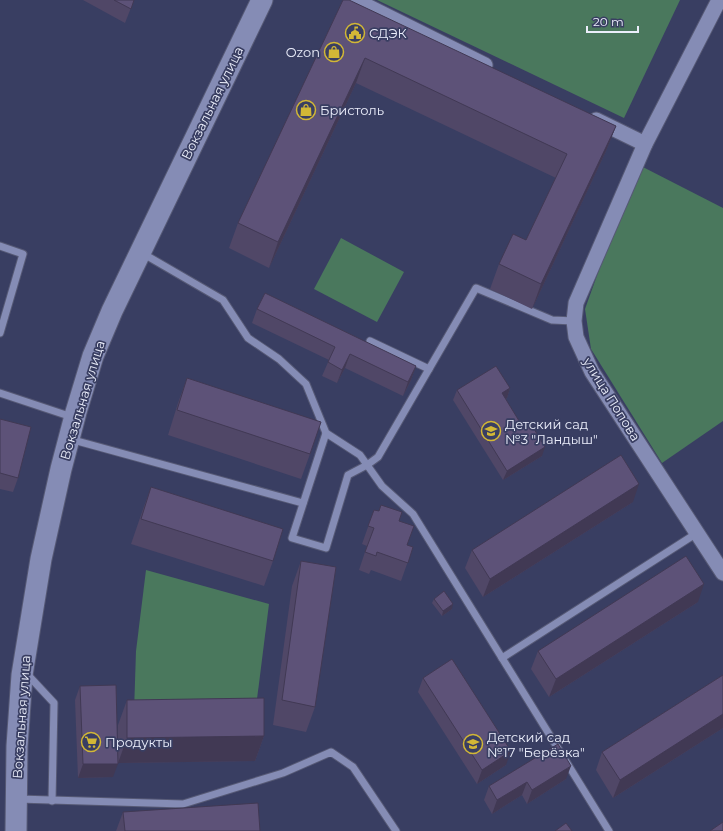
<svg xmlns="http://www.w3.org/2000/svg" width="723" height="831" font-family="Montserrat,sans-serif">
  <style>
    .green { fill: #4a785d }
    .lines { fill: none; stroke-linecap: round; stroke-linejoin: round }
    .lane-casing { stroke: #565975; stroke-width: 9 }
    .street-casing { stroke: #565975; stroke-width: 17 }
    .secondary-casing { stroke: #565975; stroke-width: 23 }
    .lane { stroke: #858cb5; stroke-width: 7 }
    .street { stroke: #858cb5; stroke-width: 15 }
    .secondary { stroke: #858cb5; stroke-width: 21 }
    .wall { fill: #504767 }
    .shaded-wall { fill: #413954 }
    .building { fill: #5d5278; stroke: #413954 }
    .labels { text-anchor: middle; stroke-width: 3.5; stroke-linejoin: round; paint-order: stroke }
    .poi-label { font-size: 13px; fill: #ebeefb; stroke: #393e62; text-anchor: start }
    .street-label { font-size: 13px; fill: #ebeefb; stroke: #393e62 }
  </style>
  <rect width="100%" height="100%" fill="#393e62"/>
  <!-- green -->
  <g class="green">
    <polygon points="377,0 680,0 624,118"/>
    <polygon points="637,164 723,208 723,421 662,463 591,349 585,309"/>
    <polygon points="341,238 404,272 377,322 314,289"/>
    <polygon points="146,570 269,604 255,715 134,712 136,651"/>
  </g>
  <g class="lines">
    <defs>
      <g id="lane">
        <polyline points="0,246 23,254 0,333"/>
        <polyline points="142,253 223,300 248,338 279,359 306,384 326,433 360,455 382,486 413,514 609,831"/>
        <polyline points="370,341 429,369"/>
        <polyline points="0,393 72,417"/>
        <polyline points="326,433 292,538 326,548 348,475 367,465 378,457 476,288 552,320 574,321"/>
        <polyline points="70,439 303,503"/>
        <polyline points="502,658 697,533"/>
        <polyline points="27,674 54,703 52,801"/>
        <polyline points="18,799 183,804 283,773 331,752 353,767 396,831"/>
      </g>
      <g id="street">
        <polyline points="355,0 485,65"/>
        <polyline points="719,0 645,144 576,303 574,321 576,337 592,372 723,573"/>
        <polyline points="596,120 645,144"/>
      </g>
      <polyline id="secondary" points="16,831 17,746 22,675 41,559 61,469 76,412 93,356 112,311 262,0"/>
    </defs>
    <!-- lane casing -->
    <use href="#lane" class="lane-casing"/>
    <!-- street casing -->
    <use href="#street" class="street-casing"/>
    <!-- secondary casing -->
    <use href="#secondary" class="secondary-casing"/>
    <!-- lane -->
    <use href="#lane" class="lane"/>
    <!-- street -->
    <use href="#street" class="street"/>
    <!-- secondary -->
    <use href="#secondary" class="secondary"/>
  </g>
  <!-- wall -->
  <g class="wall">
    <polygon points="83,0 134,0 125,23"/>
    <polygon points="343,0 616,126 606,151 532,309 490,289 499,264 526,240 556,178 356,83 269,268 229,248 238,223"/>
    <polygon points="257,309 416,366 411,380 403,396 345,368 337,383 322,376 329,360 252,323"/>
    <polygon points="187,378 310,454 301,479 168,435 178,403"/>
    <polygon points="510,388 507,398 505,399 524,429 542,456 503,480 453,400 457,390"/>
    <polygon points="0,419 18,478 13,492 0,489"/>
    <polygon points="151,487 273,561 264,586 131,544 142,512"/>
    <polygon points="633,502 483,597 465,568 472,550"/>
    <polygon points="374,510 399,521 407,545 413,547 401,581 371,570 369,574 359,570 367,546 362,544"/>
    <polygon points="301,561 315,707 306,732 273,725 292,586"/>
    <polygon points="434,599 452,609 442,616 432,603"/>
    <polygon points="698,602 549,697 531,669 538,651"/>
    <polygon points="723,675 723,728 613,798 596,770 602,752"/>
    <polygon points="423,678 506,765 477,784 418,692"/>
    <polygon points="80,686 113,777 78,778 75,700"/>
    <polygon points="127,700 264,736 255,761 118,763 118,725"/>
    <polygon points="558,744 566,779 527,804 522,795 492,814 484,800 489,786"/>
    <polygon points="123,812 260,831 116,831"/>
  </g>
  <!-- shaded-wall -->
  <g class="shaded-wall">
    <polygon points="365,58 356,83 269,268 278,242"/>
    <polygon points="616,126 606,151 532,309 541,284"/>
    <polygon points="350,354 345,368 337,383 342,370"/>
    <polygon points="416,366 411,380 403,396 408,382"/>
    <polygon points="510,388 507,398 498,403 502,393"/>
    <polygon points="545,447 542,456 503,480 507,471"/>
    <polygon points="639,484 633,502 483,597 490,579"/>
    <polygon points="704,584 698,602 549,697 556,679"/>
    <polygon points="453,604 452,609 442,616 443,611"/>
    <polygon points="723,714 723,728 613,798 620,780"/>
    <polygon points="264,736 255,761 118,763 127,738"/>
    <polygon points="511,751 506,765 477,784 482,770"/>
    <polygon points="83,764 118,764 113,777 78,778"/>
    <polygon points="571,766 566,779 527,804 532,790"/>
    <polygon points="527,782 522,795 492,814 497,800"/>
  </g>
  <!-- building -->
  <g class="building">
    <polygon points="114,0 134,0 131,9"/>
    <polygon points="343,0 349,0 616,126 541,284 499,264 513,234 526,240 567,154 365,58 278,242 238,223"/>
    <polygon points="265,293 416,366 408,382 350,354 342,370 328,362 335,347 257,309"/>
    <polygon points="496,366 510,388 502,393 524,429 531,424 545,447 507,471 457,390"/>
    <polygon points="187,378 321,422 310,454 177,410"/>
    <polygon points="0,419 31,427 18,478 0,473"/>
    <polygon points="621,455 639,484 490,579 472,550"/>
    <polygon points="151,487 283,529 273,561 141,519"/>
    <polygon points="381,505 402,512 399,521 414,526 407,545 413,547 408,563 377,552 376,556 365,552 374,528 368,526 374,510 379,511"/>
    <polygon points="686,556 704,584 556,679 538,651"/>
    <polygon points="301,561 336,567 315,707 282,700"/>
    <polygon points="444,591 453,604 443,611 434,599"/>
    <polygon points="452,659 511,751 482,770 423,678"/>
    <polygon points="723,675 723,714 620,780 602,752"/>
    <polygon points="116,685 118,764 83,764 80,686"/>
    <polygon points="264,698 264,736 127,738 127,700"/>
    <polygon points="558,744 571,766 532,790 527,782 497,800 489,786"/>
    <polygon points="258,803 260,831 125,831 123,812"/>
    <polygon points="723,822 723,831 710,831"/>
    <polygon points="566,823 572,831 555,831"/>
  </g>
  <!-- icons -->
  <defs>
    <symbol id="civic-ring" viewBox="-11 -11 22 22"><circle r="9.5" fill="#393e62" stroke="#d2b736" stroke-width="1.5"/><path d="M-.6-6.5H3V-4.5H.6V-3L4-1V1h2V6H-6V1h2V-1L-.6-3ZM-1.2 2.5V6h2.4V2.5Z" fill="#d2b736"/></symbol>
    <symbol id="shop-ring" viewBox="-11 -11 22 22"><circle r="9.5" fill="#393e62" stroke="#d2b736" stroke-width="1.5"/><path d="M-5-2.5h2.3a2.7 3.5 0 0 1 5.4 0H5L5.5 6h-11ZM-1.5-2.5h3a1.5 2.3 0 0 0-3 0Z" fill="#d2b736"/></symbol>
    <symbol id="school-ring" viewBox="-11 -11 22 22"><circle r="9.5" fill="#393e62" stroke="#d2b736" stroke-width="1.5"/><path d="M0-5L7-2L0 1L-7-2ZM-4 1L0 2.5L4 1V4Q0 6-4 4Z" fill="#d2b736"/></symbol>
    <symbol id="supermarket-ring" viewBox="-11 -11 22 22"><circle r="9.5" fill="#393e62" stroke="#d2b736" stroke-width="1.5"/><path d="M-6-5.5h2.5l.6 2H6L4.5 2H-2.5L-4.4-4H-6ZM-1.5 3.2a1.3 1.3 0 1 0 .1 0ZM3 3.2a1.3 1.3 0 1 0 .1 0Z" fill="#d2b736"/></symbol>
  </defs>
  <g fill-rule="evenodd">
    <use href="#civic-ring" x="344" y="22" width="22" height="22"/>
    <use href="#shop-ring" x="323" y="41" width="22" height="22"/>
    <use href="#shop-ring" x="295" y="99" width="22" height="22"/>
    <use href="#school-ring" x="480" y="420" width="22" height="22"/>
    <use href="#supermarket-ring" x="80" y="731" width="22" height="22"/>
    <use href="#school-ring" x="462" y="733" width="22" height="22"/>
  </g>
  <g class="labels">
    <!-- poi labels -->
    <g class="poi-label">
      <text x="369" y="38">СДЭК</text>
      <text x="320" y="57" text-anchor="end">Ozon</text>
      <text x="320" y="115">Бристоль</text>
      <text x="505" y="429">Детский сад<tspan x="505" dy="15">№3 "Ландыш"</tspan></text>
      <text x="487" y="742">Детский сад<tspan x="487" dy="15">№17 "Берёзка"</tspan></text>
      <text x="105" y="747">Продукты</text>
    </g>
    <!-- street labels -->
    <g class="street-label">
      <text transform="translate(212 103) rotate(-64)" y="5">Вокзальная улица</text>
      <text transform="translate(612 399) rotate(58)" y="5">улица Попова</text>
      <text transform="translate(82 400) rotate(-73)" y="5">Вокзальная улица</text>
      <text transform="translate(21 717) rotate(-86)" y="5">Вокзальная улица</text>
    </g>
  </g>
  <!-- scale -->
  <path d="M587 26v6h51v-6" fill="none" stroke="#ebeefb" stroke-width="2"/>
  <text x="593" y="26" font-size="12" fill="#ebeefb" stroke="#393e62" stroke-width="3" paint-order="stroke">20 m</text>
</svg>
